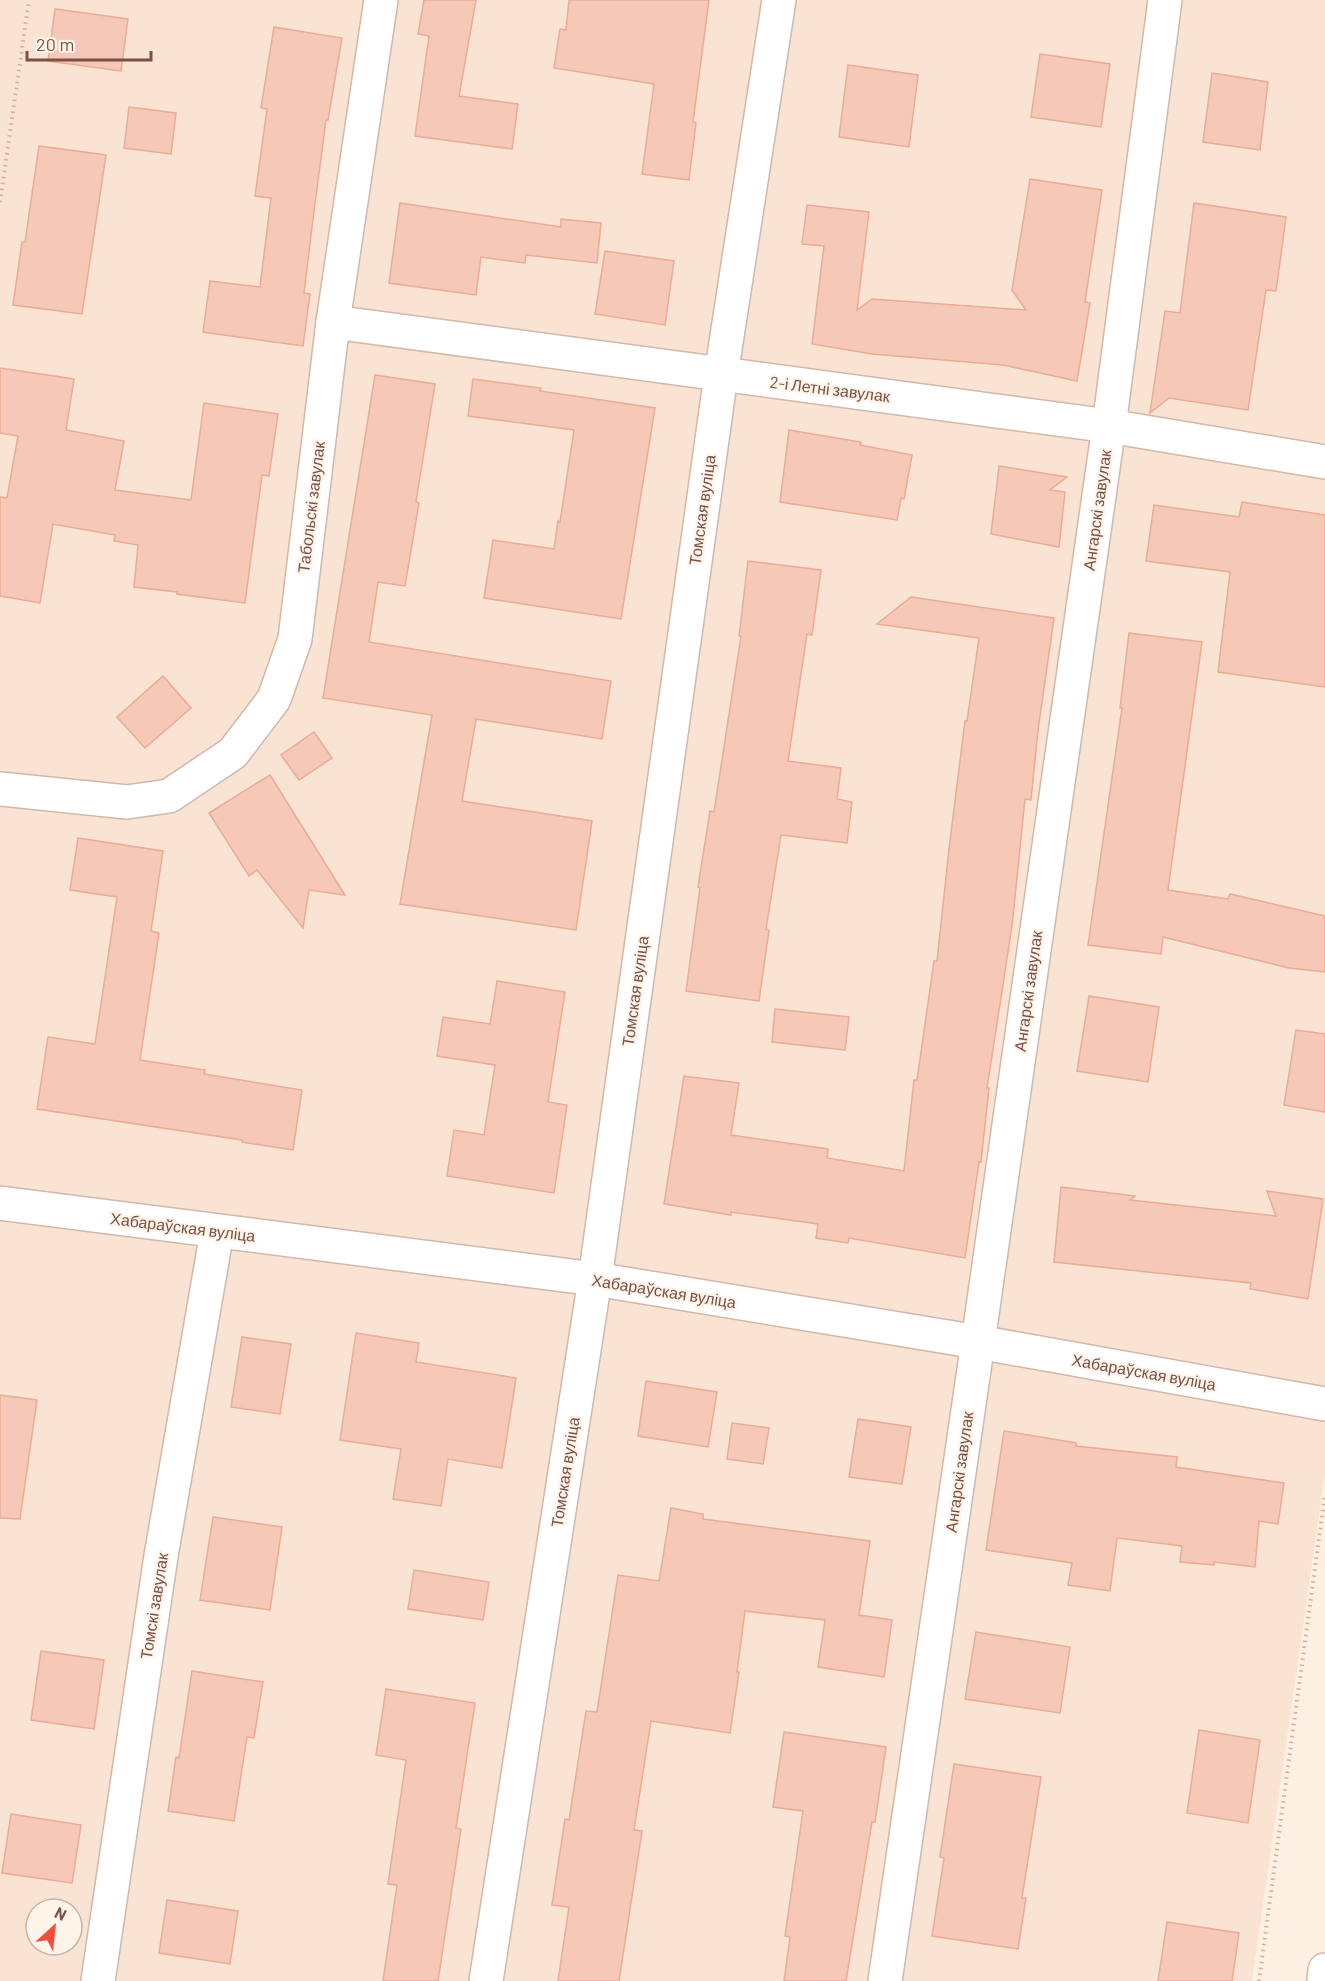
<svg xmlns="http://www.w3.org/2000/svg" width="1325" height="1981" font-family="Barlow,sans-serif">
  <style>
    .residential { fill: #f9e3d2; fill-rule: evenodd }
    .building { fill: #f6c8b7; stroke: #ebab95; stroke-width: 1.5 }
    .lines { fill: none; stroke-linecap: round; stroke-linejoin: round }
    .minor-casing { stroke: #d3b7aa; stroke-width: 36 }
    .secondary-casing { stroke: #d9b8a9; stroke-width: 36 }
    .path { stroke: #dcab9a; stroke-width: 4; stroke-dasharray: 1.5 4.5; stroke-linecap: butt }
    .minor { stroke: #fff; stroke-width: 33 }
    .secondary { stroke: #fff; stroke-width: 33 }
    .labels { text-anchor: middle; stroke-width: 4.5; stroke-linejoin: round; paint-order: stroke }
    .street-label { font-size: 16px; fill: #795146; stroke: #fff4ea }
  </style>
  <rect width="100%" height="100%" fill="#fef0e2"/>
  <!-- residential -->
  <path class="residential" d="M0,0H1325V1473L1252,1981H0ZM36,1909H72V1945H36Z"/>
  <!-- building -->
  <g class="building">
    <polygon points="424,0 476,0 459,96 518,104 512,149 415,136 429,36 418,34"/>
    <polygon points="569,0 709,0 693,122 696,123 689,180 642,174 654,84 554,68 560,29 566,30"/>
    <polygon points="55,9 128,19 121,71 48,61"/>
    <polygon points="274,27 342,38 328,120 326,120 313,219 304,293 310,294 303,346 203,332 210,281 260,287 271,198 255,196 267,109 261,108"/>
    <polygon points="1040,54 1110,64 1101,127 1031,117"/>
    <polygon points="848,65 918,75 909,147 839,137"/>
    <polygon points="1212,73 1268,82 1260,150 1203,142"/>
    <polygon points="129,107 176,113 171,154 124,148"/>
    <polygon points="39,146 106,155 82,314 13,305 22,242 25,242"/>
    <polygon points="1030,179 1102,190 1085,302 1090,303 1077,381 1003,365 872,354 812,344 824,246 802,244 807,205 869,212 857,310 872,299 1026,310 1012,290"/>
    <polygon points="400,203 561,227 561,219 601,223 597,263 526,255 525,263 481,257 476,295 389,283"/>
    <polygon points="1194,203 1286,217 1276,291 1266,290 1248,410 1169,398 1150,413 1165,311 1180,313"/>
    <polygon points="605,251 674,261 665,325 595,314"/>
    <polygon points="0,368 74,379 66,430 124,441 115,490 191,500 204,403 278,414 269,476 262,475 245,603 177,594 177,592 134,587 138,545 114,541 115,535 53,524 40,603 0,596 0,497 7,498 18,436 0,433"/>
    <polygon points="375,375 435,384 416,502 419,503 405,586 378,582 369,642 611,681 602,739 476,719 462,801 592,821 576,930 400,904 432,715 323,698"/>
    <polygon points="473,379 541,388 540,391 655,408 621,619 484,598 493,540 554,549 558,521 560,522 574,430 468,416"/>
    <polygon points="789,430 861,442 860,445 912,455 904,499 901,498 897,520 780,502"/>
    <polygon points="999,466 1067,477 1050,490 1065,492 1059,547 991,534"/>
    <polygon points="1242,502 1325,515 1325,687 1218,672 1230,572 1146,561 1154,505 1239,517"/>
    <polygon points="748,561 821,570 812,635 807,634 788,761 841,768 837,799 852,802 847,843 781,835 766,929 769,930 759,1001 686,991 700,888 698,887 710,811 714,812 741,636 739,636"/>
    <polygon points="911,597 1054,618 1038,730 1031,800 1025,799 1012,926 987,1088 989,1088 981,1162 979,1162 965,1258 849,1238 848,1243 816,1238 818,1224 731,1212 731,1215 664,1204 684,1076 739,1083 731,1135 828,1149 827,1158 904,1171 914,1080 917,1080 934,961 937,961 949,849 965,721 967,721 979,638 877,624"/>
    <polygon points="1129,633 1202,642 1168,890 1228,899 1230,894 1325,916 1325,972 1289,968 1163,937 1161,954 1088,945 1122,708 1120,708"/>
    <polygon points="163,676 191,708 145,748 117,717"/>
    <polygon points="314,732 332,758 299,780 281,755"/>
    <polygon points="270,775 345,895 309,890 303,928 257,870 249,876 209,813"/>
    <polygon points="78,838 163,851 151,931 159,933 140,1060 205,1070 204,1074 302,1090 293,1150 242,1142 242,1140 37,1109 48,1037 95,1044 117,897 70,890"/>
    <polygon points="497,981 565,992 548,1102 567,1105 554,1193 447,1176 454,1130 484,1135 495,1065 437,1056 443,1017 490,1024"/>
    <polygon points="1089,996 1159,1007 1148,1082 1077,1071"/>
    <polygon points="775,1009 849,1017 845,1050 772,1042"/>
    <polygon points="1296,1030 1325,1034 1325,1112 1284,1105"/>
    <polygon points="1061,1187 1135,1196 1130,1200 1276,1216 1267,1191 1323,1199 1308,1299 1250,1289 1251,1283 1054,1262"/>
    <polygon points="356,1333 419,1343 416,1362 516,1378 502,1468 448,1459 441,1506 393,1499 401,1449 340,1440"/>
    <polygon points="242,1337 291,1344 280,1414 231,1407"/>
    <polygon points="646,1381 717,1392 708,1447 638,1436"/>
    <polygon points="0,1395 37,1400 20,1519 0,1518"/>
    <polygon points="858,1419 911,1427 902,1484 849,1477"/>
    <polygon points="732,1423 769,1428 763,1464 727,1459"/>
    <polygon points="1004,1431 1076,1443 1076,1446 1177,1457 1176,1467 1284,1483 1278,1524 1259,1521 1255,1567 1214,1562 1214,1565 1180,1562 1182,1546 1117,1538 1110,1591 1068,1585 1072,1563 986,1550"/>
    <polygon points="671,1508 703,1514 703,1519 870,1541 859,1615 892,1620 884,1677 818,1667 825,1620 745,1611 737,1672 739,1672 730,1733 651,1721 634,1830 642,1831 619,1981 558,1981 569,1907 552,1905 565,1819 569,1820 586,1711 597,1712 618,1575 659,1581"/>
    <polygon points="213,1517 282,1527 270,1610 200,1600"/>
    <polygon points="414,1570 489,1582 483,1620 408,1609"/>
    <polygon points="976,1632 1070,1647 1060,1713 965,1699"/>
    <polygon points="41,1651 104,1660 94,1729 31,1720"/>
    <polygon points="192,1671 263,1682 254,1738 247,1737 234,1821 168,1811 176,1757 179,1758"/>
    <polygon points="386,1689 475,1703 456,1828 461,1829 438,1981 383,1981 397,1885 388,1884 406,1760 376,1755"/>
    <polygon points="1199,1730 1260,1740 1248,1823 1187,1813"/>
    <polygon points="784,1732 886,1747 875,1822 872,1822 846,1981 784,1981 790,1937 785,1936 803,1811 773,1807"/>
    <polygon points="954,1764 1041,1777 1022,1898 1026,1898 1018,1949 932,1936 944,1858 940,1857"/>
    <polygon points="11,1814 81,1825 72,1883 2,1873"/>
    <polygon points="167,1900 238,1911 230,1964 159,1953"/>
    <polygon points="1167,1922 1239,1933 1232,1981 1158,1981"/>
  </g>
  <g class="lines">
    <defs>
      <g id="minor">
        <polyline points="333,322 1109,426 1325,462"/>
        <polyline points="0,789 127,802 169,796 233,753 274,699 295,639 333,322 381,0"/>
        <polyline points="0,1203 595,1279 978,1342 1325,1404"/>
        <polyline points="98,1981 161,1556 217,1232"/>
        <polyline points="486,1981 595,1279 721,375 779,0"/>
        <polyline points="885,1981 978,1342 1109,426 1165,0"/>
      </g>
      <polyline id="secondary" points="1324,1981 1325,1970"/>
    </defs>
    <!-- minor casing -->
    <use href="#minor" class="minor-casing"/>
    <!-- secondary casing -->
    <use href="#secondary" class="secondary-casing"/>
    <!-- path -->
    <g class="path">
      <polyline points="0,202 29,0"/>
      <polyline points="1259,1981 1325,1494"/>
    </g>
    <!-- minor -->
    <use href="#minor" class="minor"/>
    <!-- secondary -->
    <use href="#secondary" class="secondary"/>
  </g>
  <g class="labels">
    <!-- street labels -->
    <g class="street-label">
      <text transform="translate(830 389) rotate(7)" y="6">2-і Летні завулак</text>
      <text transform="translate(311 507) rotate(-83)" y="6">Табольскі завулак</text>
      <text transform="translate(702 510) rotate(-82)" y="6">Томская вуліца</text>
      <text transform="translate(1097 510) rotate(-82)" y="6">Ангарскі завулак</text>
      <text transform="translate(635 991) rotate(-82)" y="6">Томская вуліца</text>
      <text transform="translate(1028 991) rotate(-82)" y="6">Ангарскі завулак</text>
      <text transform="translate(183 1227) rotate(7)" y="6">Хабараўская вуліца</text>
      <text transform="translate(664 1291) rotate(9)" y="6">Хабараўская вуліца</text>
      <text transform="translate(1144 1372) rotate(10)" y="6">Хабараўская вуліца</text>
      <text transform="translate(565 1472) rotate(-81)" y="6">Томская вуліца</text>
      <text transform="translate(959 1472) rotate(-82)" y="6">Ангарскі завулак</text>
      <text transform="translate(154 1606) rotate(-81)" y="6">Томскі завулак</text>
    </g>
  </g>
  <!-- north arrow -->
  <g transform="translate(54 1927) rotate(27)"><circle r="28" fill="#fff4ea" stroke="#c9b3a8" stroke-width="1.5"/>
  <path d="M0-4.5L10 22L0 15L-10 22Z" fill="#f44d3b"/>
  <text y="-9" font-size="16" font-weight="bold" text-anchor="middle" fill="#795146">N</text>
  </g>
  <!-- scale -->
  <path d="M27 51v9h124v-9" fill="none" stroke="#795146" stroke-width="3"/>
  <text x="36" y="51" font-size="18" fill="#795146" stroke="#fff4ea" stroke-width="4.5" paint-order="stroke">20 m</text>
</svg>
